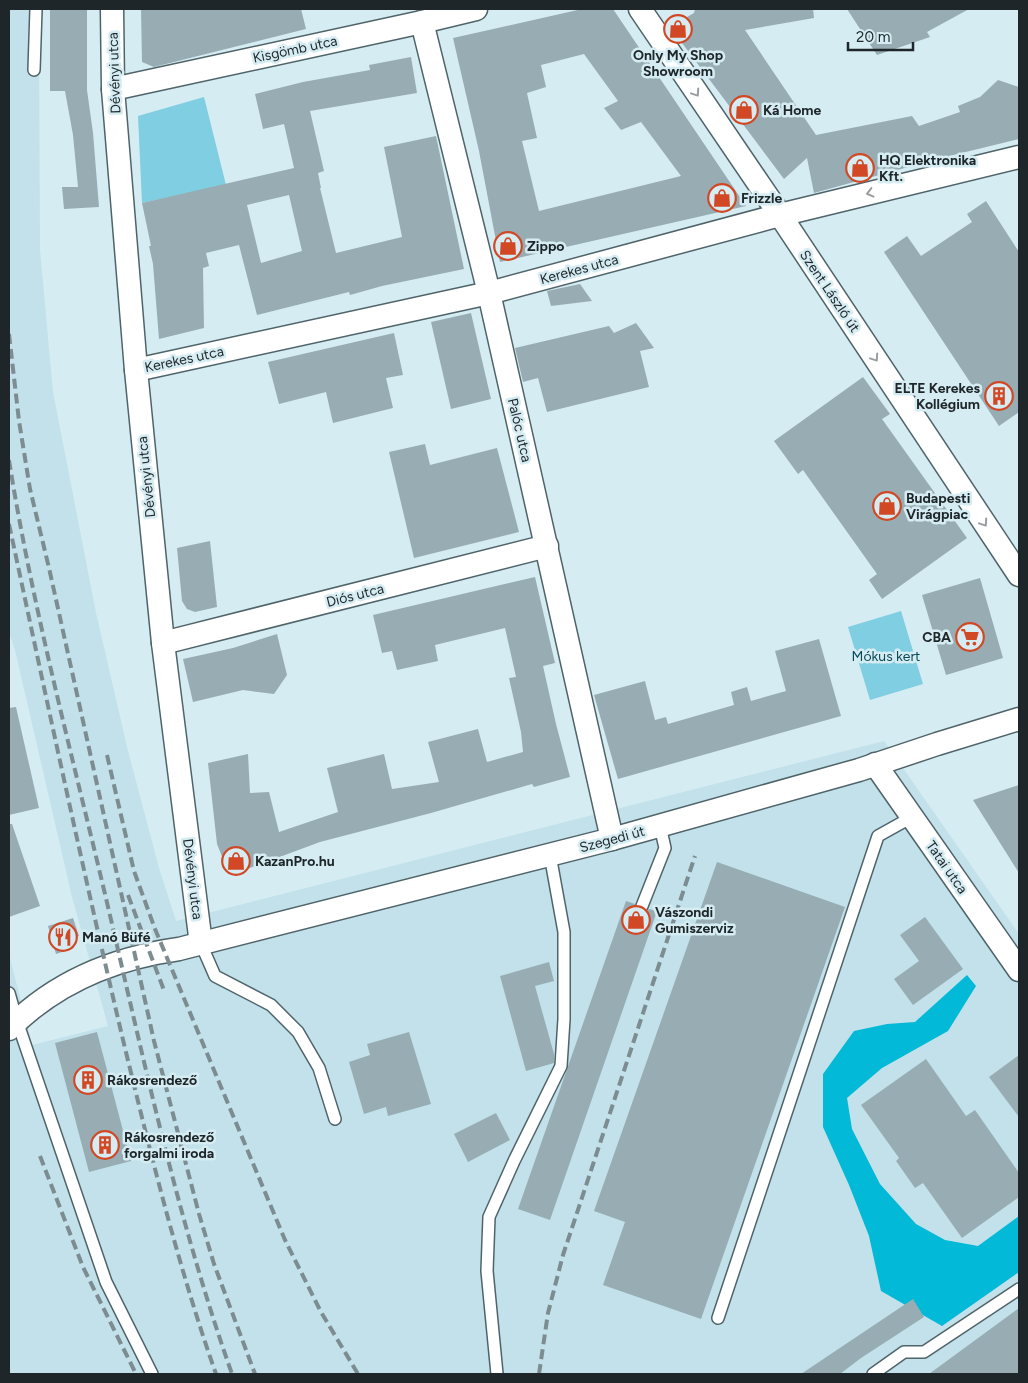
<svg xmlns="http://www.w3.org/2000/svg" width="1028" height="1383" font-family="Figtree,sans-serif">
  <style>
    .built { fill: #c2e1ea }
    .green { fill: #7fcee2 }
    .forest { fill: #02b9d7 }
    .building { fill: #97adb3; fill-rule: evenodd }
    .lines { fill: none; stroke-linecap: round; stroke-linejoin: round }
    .lane-casing { stroke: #4f6469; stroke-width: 14 }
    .street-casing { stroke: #4f6469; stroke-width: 25 }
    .lane { stroke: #fff; stroke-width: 11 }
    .street { stroke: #fff; stroke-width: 22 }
    .rail { stroke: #7c8c90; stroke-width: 4; stroke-dasharray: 10 5; stroke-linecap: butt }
    .oneway { stroke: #9a9d9f }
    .labels { text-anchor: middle; stroke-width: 5; stroke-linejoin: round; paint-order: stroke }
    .street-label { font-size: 14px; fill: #1e2629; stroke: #d5ecf2 }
    .poi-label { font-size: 14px; font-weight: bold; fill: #1e2629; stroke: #d5ecf2; text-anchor: start }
    .park-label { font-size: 14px; fill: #084956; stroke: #d5ecf2 }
  </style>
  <rect width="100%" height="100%" fill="#d5ecf2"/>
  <!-- built -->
  <polygon class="built" points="9,9 41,9 39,57 40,250 53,392 96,613 128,751 159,868 176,921 884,741 1019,934 1019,1374 9,1374 9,954 32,1045 108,1026 72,897 15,650 9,632"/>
  <!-- green -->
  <g class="green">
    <polygon points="204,97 226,185 142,203 138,116"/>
    <polygon points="901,611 923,684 870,700 848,627"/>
  </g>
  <!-- forest -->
  <polygon class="forest" points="967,975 976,986 948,1031 882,1068 847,1098 852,1129 880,1184 916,1224 945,1240 978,1246 1019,1216 1019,1272 942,1326 881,1291 869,1236 849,1185 823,1127 823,1074 854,1031 887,1024 915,1022"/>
  <!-- building -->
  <g class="building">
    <polygon points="50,9 87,9 87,90 93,133 99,207 64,209 62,187 78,187 73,135 65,91 50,91"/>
    <polygon points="141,9 301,9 306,29 154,67 142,62"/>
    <path d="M582,9H613L746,206L500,262L479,151L453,38ZM584,54L618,101L604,108L621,130L641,122L681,176L539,211L522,141L537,138L527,93L546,87L541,65Z"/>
    <polygon points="695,9 813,9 814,18 745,30 816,135 912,116 919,126 960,112 958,106 980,97 998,80 1019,87 1019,139 941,158 814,193 807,158 784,179 670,27 694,13"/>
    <polygon points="847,9 969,9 927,32 930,37 877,55"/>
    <path d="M411,57L417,93L310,111L324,171L318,173L321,188H320L336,253L402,237L384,147L436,136L464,269L382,286L350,295L349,292L257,315L239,245L206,253L209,266L203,268L204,328L159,339L153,264L149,246H151L142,203L294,168L284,124L263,129L255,94L303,82L370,70L369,65ZM289,195L302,251L261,263L247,205Z"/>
    <polygon points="986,201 1019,252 1019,412 999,426 884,252 907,236 921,256 972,222 967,214"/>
    <polygon points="580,284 592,301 551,306 547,291"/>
    <polygon points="471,313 491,399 451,409 431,322"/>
    <polygon points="636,323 654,348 640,351 649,387 547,412 538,378 523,382 515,348 609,326 614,333"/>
    <polygon points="394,333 403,375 386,378 393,408 333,423 326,392 279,404 268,362"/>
    <polygon points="863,377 890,414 882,419 967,538 882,599 869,580 877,574 803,470 798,474 774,441"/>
    <polygon points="425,444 430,465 497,448 519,532 414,558 389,452"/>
    <polygon points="210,541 217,607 195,612 187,609 182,601 177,548"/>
    <polygon points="535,577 555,663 543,666 556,724 570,777 534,787 532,784 431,813 320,842 247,869 225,864 217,844 208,763 248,754 250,793 269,792 279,832 338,812 327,768 384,754 392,789 439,782 428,742 478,729 487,762 523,752 521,732 509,678 516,677 505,628 435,645 438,661 397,670 392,651 382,653 373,615"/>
    <polygon points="980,578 1003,658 946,675 922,595"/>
    <polygon points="277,634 287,675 274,694 243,690 193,702 183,659 233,648"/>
    <polygon points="819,639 841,716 618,779 594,695 645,681 655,720 666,717 668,724 734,705 731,692 747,687 751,701 786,691 775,651"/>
    <polygon points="16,707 39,808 9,815 9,708"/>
    <polygon points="1019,785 1019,873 973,800"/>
    <polygon points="9,824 12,824 40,906 9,917"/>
    <polygon points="717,862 845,907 701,1319 603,1285 625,1222 594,1211"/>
    <polygon points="626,901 635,904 636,910 640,913 646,912 649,909 657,911 550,1220 518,1209"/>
    <polygon points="925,917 963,969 913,1005 894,979 919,961 900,935"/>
    <polygon points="73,918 79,936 71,938 74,948 56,954 48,926"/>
    <polygon points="549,962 554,981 535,986 554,1054 554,1063 526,1071 500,976"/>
    <polygon points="97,1032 131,1161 89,1172 55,1043"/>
    <polygon points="409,1032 431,1104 388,1116 386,1107 364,1114 349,1062 370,1055 367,1044"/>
    <polygon points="1019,1055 1019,1117 989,1077"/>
    <polygon points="926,1059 966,1116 975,1110 1019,1173 1019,1197 962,1238 923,1183 915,1188 896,1161 899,1158 861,1105"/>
    <polygon points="496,1113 510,1140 468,1162 454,1134"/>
    <polygon points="913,1299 924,1317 861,1358 840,1374 801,1374"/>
    <polygon points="1019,1308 1019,1374 929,1374"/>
  </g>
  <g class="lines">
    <defs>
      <g id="lane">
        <polyline points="34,70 36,9"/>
        <polyline points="642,906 665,848 660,826"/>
        <polyline points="201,944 215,976 271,1005 298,1032 319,1068 335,1119"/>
        <polyline points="9,993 17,1021 106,1282 152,1374"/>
        <polyline points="718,1318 878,836 912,817"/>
        <polyline points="497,1374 487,1271 489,1217 514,1161 561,1066 564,1019 564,932 550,855"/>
        <polyline points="873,1374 904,1352 924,1352 1019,1289"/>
      </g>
      <g id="street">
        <polyline points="112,9 113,89 136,370 163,643 201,944"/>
        <polyline points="640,9 780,215 1019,575"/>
        <polyline points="422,22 489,293 612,839"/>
        <polyline points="113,89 422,22 476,9"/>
        <polyline points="136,370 489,293 780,215 1019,157"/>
        <polyline points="163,643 547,546"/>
        <polyline points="875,764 1019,970"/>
        <path d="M9,1029C55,982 115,958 179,949L612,839L859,770L937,744L1019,719"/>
      </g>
    </defs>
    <!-- lane casing -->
    <use href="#lane" class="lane-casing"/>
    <!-- street casing -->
    <use href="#street" class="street-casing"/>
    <!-- lane -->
    <use href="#lane" class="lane"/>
    <!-- street -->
    <use href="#street" class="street"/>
    <!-- rail -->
    <g class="rail">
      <polyline points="9,334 19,421 30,489 49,568 154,1041 199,1214 214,1264 255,1374"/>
      <path d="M9,460C32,605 71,751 105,894C143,1056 177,1218 232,1374"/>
      <path d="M9,524C46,697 83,871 124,1044C151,1155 178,1266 216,1374"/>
      <polyline points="107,755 134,871 155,929 285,1240 321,1312 358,1374"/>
      <polyline points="128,895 165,993"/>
      <polyline points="40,1156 83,1267 136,1374"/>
      <polyline points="539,1374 548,1313 563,1255 695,856"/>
    </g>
  </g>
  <!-- one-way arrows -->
  <defs><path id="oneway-chevron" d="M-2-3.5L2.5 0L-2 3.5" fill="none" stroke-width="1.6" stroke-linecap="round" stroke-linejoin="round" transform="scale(1.25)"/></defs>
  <g class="oneway">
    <use href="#oneway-chevron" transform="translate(696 93) rotate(56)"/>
    <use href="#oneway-chevron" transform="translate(870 193) rotate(166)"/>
    <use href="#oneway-chevron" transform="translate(875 358) rotate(56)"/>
    <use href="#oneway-chevron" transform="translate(984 523) rotate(56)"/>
  </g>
  <!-- icons -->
  <defs>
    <symbol id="shop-ring" viewBox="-11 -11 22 22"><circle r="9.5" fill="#d5ecf2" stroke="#d24825" stroke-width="1.5"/><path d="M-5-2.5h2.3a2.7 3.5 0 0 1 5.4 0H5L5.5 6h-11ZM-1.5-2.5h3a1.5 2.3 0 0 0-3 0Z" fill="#d24825"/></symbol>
    <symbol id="building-ring" viewBox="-11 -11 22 22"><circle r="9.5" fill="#d5ecf2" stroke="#d24825" stroke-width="1.5"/><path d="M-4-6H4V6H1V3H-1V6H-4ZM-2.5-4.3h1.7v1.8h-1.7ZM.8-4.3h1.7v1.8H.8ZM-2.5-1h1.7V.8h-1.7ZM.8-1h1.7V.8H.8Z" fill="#d24825"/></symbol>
    <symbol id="supermarket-ring" viewBox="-11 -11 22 22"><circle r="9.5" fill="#d5ecf2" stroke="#d24825" stroke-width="1.5"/><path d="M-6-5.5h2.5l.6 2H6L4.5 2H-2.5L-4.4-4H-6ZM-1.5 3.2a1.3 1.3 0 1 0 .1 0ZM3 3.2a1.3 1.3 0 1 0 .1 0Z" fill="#d24825"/></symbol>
    <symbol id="restaurant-ring" viewBox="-11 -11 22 22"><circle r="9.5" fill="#d5ecf2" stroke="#d24825" stroke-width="1.5"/><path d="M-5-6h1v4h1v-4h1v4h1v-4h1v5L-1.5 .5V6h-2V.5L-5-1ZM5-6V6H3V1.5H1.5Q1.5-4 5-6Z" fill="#d24825"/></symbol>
  </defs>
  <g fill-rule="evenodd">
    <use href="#shop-ring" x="662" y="13" width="32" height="32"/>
    <use href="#shop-ring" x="728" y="94" width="32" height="32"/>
    <use href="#shop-ring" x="844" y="152" width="32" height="32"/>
    <use href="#shop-ring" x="706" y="182" width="32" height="32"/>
    <use href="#shop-ring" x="492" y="230" width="32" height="32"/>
    <use href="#building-ring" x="983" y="380" width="32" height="32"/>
    <use href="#shop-ring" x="871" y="490" width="32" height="32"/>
    <use href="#supermarket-ring" x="954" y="621" width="32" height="32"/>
    <use href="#shop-ring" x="220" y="845" width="32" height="32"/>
    <use href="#shop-ring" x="620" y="904" width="32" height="32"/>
    <use href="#restaurant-ring" x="47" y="921" width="32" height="32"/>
    <use href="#building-ring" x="72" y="1064" width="32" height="32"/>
    <use href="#building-ring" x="89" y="1129" width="32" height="32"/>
  </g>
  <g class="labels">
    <!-- street labels -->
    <g class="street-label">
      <text transform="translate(295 49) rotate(-12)" y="5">Kisgömb utca</text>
      <text transform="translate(114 73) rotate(-92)" y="5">Dévényi utca</text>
      <text transform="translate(579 269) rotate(-15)" y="5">Kerekes utca</text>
      <text transform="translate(830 291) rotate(56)" y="5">Szent László út</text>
      <text transform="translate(184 359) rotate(-12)" y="5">Kerekes utca</text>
      <text transform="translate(520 430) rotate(77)" y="5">Palóc utca</text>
      <text transform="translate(146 477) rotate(-96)" y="5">Dévényi utca</text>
      <text transform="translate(355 595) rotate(-14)" y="5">Diós utca</text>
      <text transform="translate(612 839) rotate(-15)" y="5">Szegedi út</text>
      <text transform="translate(947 867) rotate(55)" y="5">Tatai utca</text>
      <text transform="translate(193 879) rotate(83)" y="5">Dévényi utca</text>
    </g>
    <!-- poi labels -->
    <g class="poi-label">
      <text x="678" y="60" text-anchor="middle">Only My Shop<tspan x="678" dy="16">Showroom</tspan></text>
      <text x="763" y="115">Ká Home</text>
      <text x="879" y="165">HQ Elektronika<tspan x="879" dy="16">Kft.</tspan></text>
      <text x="741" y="203">Frizzle</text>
      <text x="527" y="251">Zippo</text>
      <text x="980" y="393" text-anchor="end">ELTE Kerekes<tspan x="980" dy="16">Kollégium</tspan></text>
      <text x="906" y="503">Budapesti<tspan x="906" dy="16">Virágpiac</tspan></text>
      <text x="951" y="642" text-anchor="end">CBA</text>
      <text x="255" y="866">KazanPro.hu</text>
      <text x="655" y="917">Vászondi<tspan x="655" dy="16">Gumiszerviz</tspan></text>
      <text x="82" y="942">Manó Büfé</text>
      <text x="107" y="1085">Rákosrendező</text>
      <text x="124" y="1142">Rákosrendező<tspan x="124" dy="16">forgalmi iroda</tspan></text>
    </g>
    <!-- park labels -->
    <g class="park-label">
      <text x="886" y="661">Mókus kert</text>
    </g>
  </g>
  <!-- border -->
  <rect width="1028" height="1383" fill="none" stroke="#1e2629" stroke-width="20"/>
  <!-- scale -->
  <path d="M848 42v8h65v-8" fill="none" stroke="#1e2629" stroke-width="2.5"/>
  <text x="856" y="42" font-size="15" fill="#1e2629" stroke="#d5ecf2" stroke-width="4" paint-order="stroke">20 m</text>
</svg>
